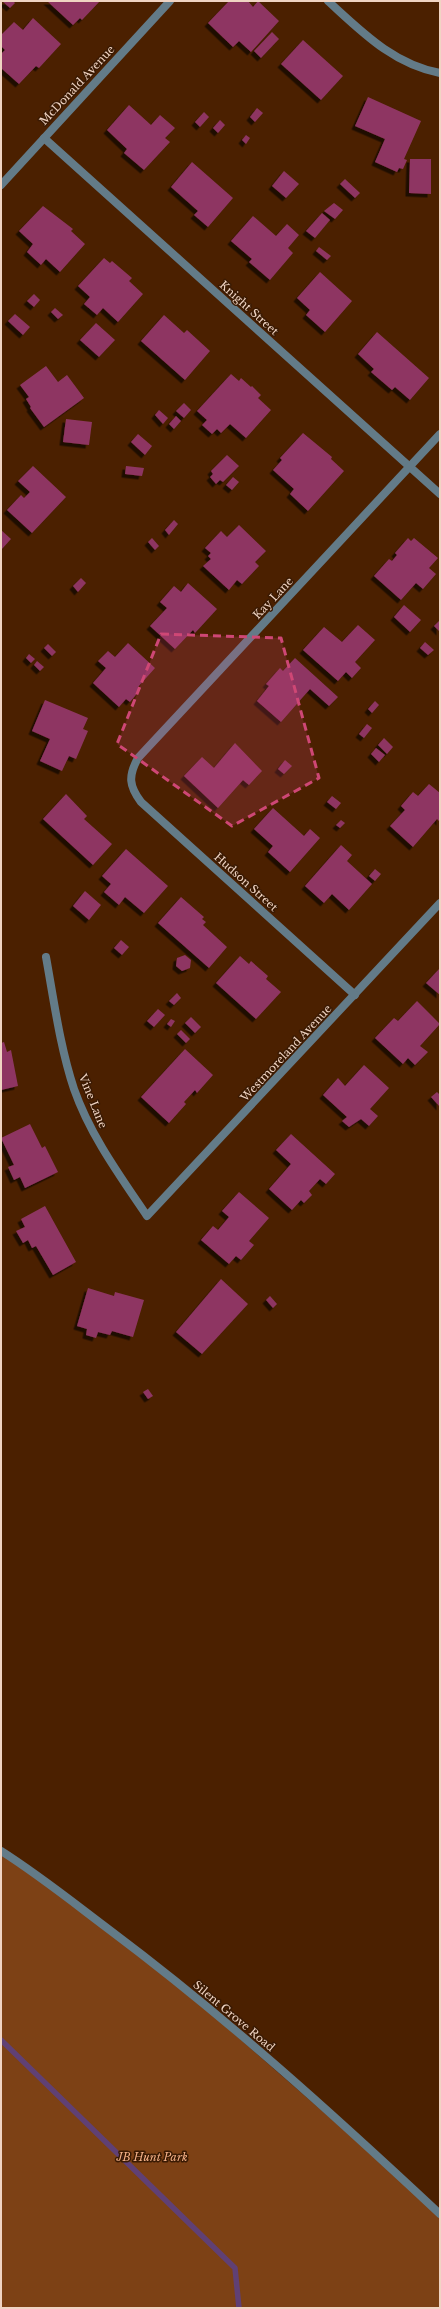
<svg xmlns="http://www.w3.org/2000/svg" width="441" height="2309" font-family="'Libre Baskerville',serif">
  <style>
    .green { fill: #7d4115 }
    .lines { fill: none; stroke-linecap: round; stroke-linejoin: round }
    .stream { stroke: #604074; stroke-width: 5.5 }
    .building { fill: #8e3662; filter: url(#shadow) }
    .minor { stroke: #637b88; stroke-width: 8 }
    .tertiary { stroke: #637b88; stroke-width: 8 }
    .marked { fill: #ce4775; fill-opacity: 0.2; stroke: #ce4775; stroke-width: 3; stroke-dasharray: 8 5; stroke-linejoin: round }
    .labels { text-anchor: middle; stroke-width: 3; stroke-linejoin: round; paint-order: stroke }
    .street-label { font-size: 11px; fill: #f0d4c3; stroke: #3a1a03 }
    .park-label { font-size: 11px; font-style: italic; fill: #f4b188; stroke: #3a1a03 }
  </style>
  <defs>
    <filter id="shadow"><feDropShadow dx="-3.5" dy="3.5" stdDeviation="0" flood-color="#0009"/></filter>
  </defs>
  <rect width="100%" height="100%" fill="#4b2000"/>
  <!-- green -->
  <polygon class="green" points="1,1851 154,1964 440,2214 440,2308 1,2308"/>
  <g class="lines">
    <!-- stream -->
    <polyline class="stream" points="1,2040 235,2268 239,2308"/>
  </g>
  <!-- building -->
  <g class="building">
    <polygon points="2,1 13,1 15,3 10,8"/>
    <polygon points="47,1 100,1 82,20 80,18 73,25"/>
    <polygon points="229,1 248,1 253,7 258,1 279,21 251,52 239,41 233,47 208,23"/>
    <polygon points="33,18 61,44 39,68 36,66 19,84 1,68 1,54 5,50 1,46 1,35 14,22 23,30"/>
    <polygon points="272,32 279,39 261,58 254,51"/>
    <polygon points="303,40 343,76 321,100 281,64"/>
    <polygon points="368,97 421,121 404,159 407,160 403,169 399,168 397,172 375,162 385,139 355,126"/>
    <polygon points="129,105 151,125 160,115 175,128 165,138 170,142 144,170 124,153 127,149 107,130"/>
    <polygon points="257,108 263,113 255,122 250,117"/>
    <polygon points="204,112 209,117 200,127 195,122"/>
    <polygon points="220,120 225,125 218,133 213,128"/>
    <polygon points="246,135 250,138 246,144 242,140"/>
    <polygon points="410,159 431,159 431,194 409,193"/>
    <polygon points="192,162 233,198 208,227 194,215 198,211 171,187"/>
    <polygon points="284,171 299,184 286,198 272,186"/>
    <polygon points="345,179 360,193 355,198 340,184"/>
    <polygon points="334,203 343,210 335,219 324,211"/>
    <polygon points="43,206 73,229 71,231 85,244 60,272 46,259 41,265 27,252 33,244 19,231"/>
    <polygon points="322,213 330,220 315,238 306,231"/>
    <polygon points="253,216 276,236 287,224 299,235 288,248 293,253 270,280 249,262 252,259 231,241"/>
    <polygon points="319,247 331,256 327,260 316,251"/>
    <polygon points="104,258 110,263 112,261 132,278 129,281 143,294 118,322 103,308 97,315 84,304 90,297 78,286"/>
    <polygon points="320,272 352,301 325,332 306,315 310,310 297,298"/>
    <polygon points="34,294 40,300 34,307 27,301"/>
    <polygon points="55,308 63,315 58,319 51,312"/>
    <polygon points="15,314 30,327 23,335 8,321"/>
    <polygon points="164,315 184,333 187,330 210,351 185,380 141,341"/>
    <polygon points="96,323 115,340 99,357 80,340"/>
    <polygon points="377,332 429,378 410,400 395,387 392,390 371,372 374,369 358,354"/>
    <polygon points="46,366 58,382 67,375 84,398 44,427 30,408 31,407 26,399 29,397 20,385"/>
    <polygon points="231,374 239,381 241,378 251,387 252,386 261,395 258,398 271,410 246,438 230,424 221,433 217,429 212,434 202,425 207,420 197,411"/>
    <polygon points="184,403 191,410 184,418 176,411"/>
    <polygon points="159,410 168,418 163,424 155,415"/>
    <polygon points="176,416 181,421 174,429 169,424"/>
    <polygon points="66,419 92,422 89,445 63,442"/>
    <polygon points="303,433 332,457 331,459 344,471 308,511 290,494 294,489 273,470 282,460 280,458"/>
    <polygon points="138,434 152,446 145,455 131,442"/>
    <polygon points="227,455 239,466 223,482 220,480 216,484 210,477 213,474 211,471"/>
    <polygon points="33,466 66,497 32,533 7,510 21,495 24,498 30,492 18,481"/>
    <polygon points="126,466 144,468 142,476 125,474"/>
    <polygon points="233,477 239,482 232,490 226,485"/>
    <polygon points="174,520 178,524 169,535 165,530"/>
    <polygon points="239,525 266,551 255,562 259,566 242,584 237,580 229,590 203,566 211,559 208,556 211,553 205,548 221,531 227,537"/>
    <polygon points="1,530 11,539 1,550"/>
    <polygon points="152,538 159,546 155,550 148,542"/>
    <polygon points="408,538 411,541 414,538 438,558 429,568 436,574 423,589 416,583 401,600 374,576 389,559 392,561 397,555 395,553"/>
    <polygon points="81,578 86,583 78,592 73,586"/>
    <polygon points="188,583 217,609 195,633 193,630 175,649 150,626 167,608 160,602 174,586 181,592"/>
    <polygon points="404,605 421,620 410,632 394,617"/>
    <polygon points="440,620 440,632 434,626"/>
    <polygon points="358,625 375,640 355,662 361,668 352,678 346,672 338,681 303,650 324,627 342,642"/>
    <polygon points="425,642 434,650 428,655 420,648"/>
    <polygon points="128,643 155,668 138,687 140,690 130,702 126,699 119,707 93,683 106,668 98,661 108,651 115,657"/>
    <polygon points="48,644 56,652 52,656 44,648"/>
    <polygon points="29,654 35,659 31,663 26,658"/>
    <polygon points="295,658 338,697 329,706 310,689 281,722 257,701 269,686 266,684 280,668 283,671"/>
    <polygon points="37,661 44,667 40,671 34,665"/>
    <polygon points="45,700 88,718 83,729 88,731 76,759 69,756 62,771 40,761 50,739 32,731"/>
    <polygon points="375,701 379,705 372,713 368,709"/>
    <polygon points="367,724 372,728 364,738 359,734"/>
    <polygon points="384,738 393,747 387,754 378,745"/>
    <polygon points="235,743 262,771 249,785 243,780 218,808 184,776 202,757 214,768"/>
    <polygon points="376,748 385,755 379,762 371,754"/>
    <polygon points="285,760 292,766 284,774 278,769"/>
    <polygon points="429,784 440,793 440,822 437,819 413,847 390,826 405,810 401,806 413,792 418,796"/>
    <polygon points="66,794 87,816 84,819 112,844 93,865 43,819"/>
    <polygon points="332,796 341,803 336,809 327,802"/>
    <polygon points="273,808 304,836 310,829 320,838 290,872 268,852 273,846 254,829"/>
    <polygon points="341,820 345,823 340,828 336,825"/>
    <polygon points="341,845 352,855 347,861 372,884 349,910 332,894 324,903 305,886"/>
    <polygon points="126,849 168,886 144,913 125,897 119,905 104,892 111,884 102,876"/>
    <polygon points="375,869 381,874 375,881 369,876"/>
    <polygon points="85,891 101,905 89,920 73,906"/>
    <polygon points="181,897 204,917 202,919 206,922 203,925 227,947 209,968 158,923"/>
    <polygon points="121,940 129,947 122,955 114,948"/>
    <polygon points="185,955 191,960 190,968 182,971 176,966 177,958"/>
    <polygon points="240,956 249,964 251,961 268,976 266,979 281,992 256,1019 216,983"/>
    <polygon points="440,968 440,995 426,983"/>
    <polygon points="177,993 181,998 174,1005 169,1001"/>
    <polygon points="417,1001 440,1024 420,1046 428,1052 415,1065 408,1058 403,1064 375,1038 394,1018 398,1021"/>
    <polygon points="158,1009 165,1015 154,1027 147,1021"/>
    <polygon points="191,1017 201,1027 195,1033 185,1023"/>
    <polygon points="171,1019 175,1021 171,1027 167,1024"/>
    <polygon points="181,1030 190,1039 186,1043 177,1034"/>
    <polygon points="4,1042 7,1052 11,1050 18,1086 1,1090 1,1043"/>
    <polygon points="185,1049 213,1075 197,1093 195,1090 184,1102 186,1104 169,1123 141,1097"/>
    <polygon points="364,1065 389,1088 370,1109 378,1116 369,1126 361,1119 349,1127 342,1121 347,1117 323,1095 338,1078 345,1086"/>
    <polygon points="437,1092 440,1095 440,1107 431,1097"/>
    <polygon points="30,1124 42,1148 45,1146 58,1172 25,1188 20,1177 14,1180 8,1167 14,1165 1,1138"/>
    <polygon points="291,1134 335,1174 326,1184 320,1179 309,1191 312,1195 304,1203 301,1200 292,1210 269,1189 291,1164 276,1150"/>
    <polygon points="239,1192 269,1218 249,1241 254,1245 241,1260 236,1256 229,1264 201,1240 213,1226 218,1230 229,1217 222,1211"/>
    <polygon points="45,1206 76,1262 53,1275 36,1246 32,1248 28,1240 23,1243 16,1231 25,1227 21,1219"/>
    <polygon points="221,1279 248,1304 202,1354 176,1332"/>
    <polygon points="88,1288 114,1296 115,1292 144,1300 133,1337 112,1331 110,1335 98,1332 96,1338 86,1335 87,1329 77,1326"/>
    <polygon points="270,1296 277,1304 273,1308 266,1300"/>
    <polygon points="148,1389 153,1396 148,1399 143,1392"/>
  </g>
  <g class="lines">
    <!-- minor -->
    <g class="minor">
      <path d="M328,1C362,32 393,64 440,73"/>
      <polyline points="44,138 440,494"/>
      <polyline points="1,185 170,1"/>
      <path d="M46,957C54,1001 60,1047 74,1089C90,1135 120,1176 147,1216L440,903"/>
      <path d="M355,995L141,802C129,786 128,776 138,758L440,434"/>
    </g>
    <!-- tertiary -->
    <path class="tertiary" d="M1,1851C39,1875 75,1904 111,1931C227,2018 334,2115 440,2214"/>
  </g>
  <!-- marked area -->
  <path class="marked" d="M161,634L281,638L319,778L232,826L117,744Z"/>
  <g class="labels">
    <!-- street labels -->
    <g class="street-label">
      <text transform="translate(77 85) rotate(-47)" y="4">McDonald Avenue</text>
      <text transform="translate(249 308) rotate(42)" y="4">Knight Street</text>
      <text transform="translate(273 598) rotate(-47)" y="4">Kay Lane</text>
      <text transform="translate(246 882) rotate(42)" y="4">Hudson Street</text>
      <text transform="translate(286 1053) rotate(-47)" y="4">Westmoreland Avenue</text>
      <text transform="translate(93 1101) rotate(68)" y="4">Vine Lane</text>
      <text transform="translate(234 2016) rotate(40)" y="4">Silent Grove Road</text>
    </g>
    <!-- park labels -->
    <g class="park-label">
      <text x="152" y="2161">JB Hunt Park</text>
    </g>
  </g>
  <!-- border -->
  <rect width="441" height="2309" fill="none" stroke="#f0d4c3" stroke-width="4"/>
</svg>
